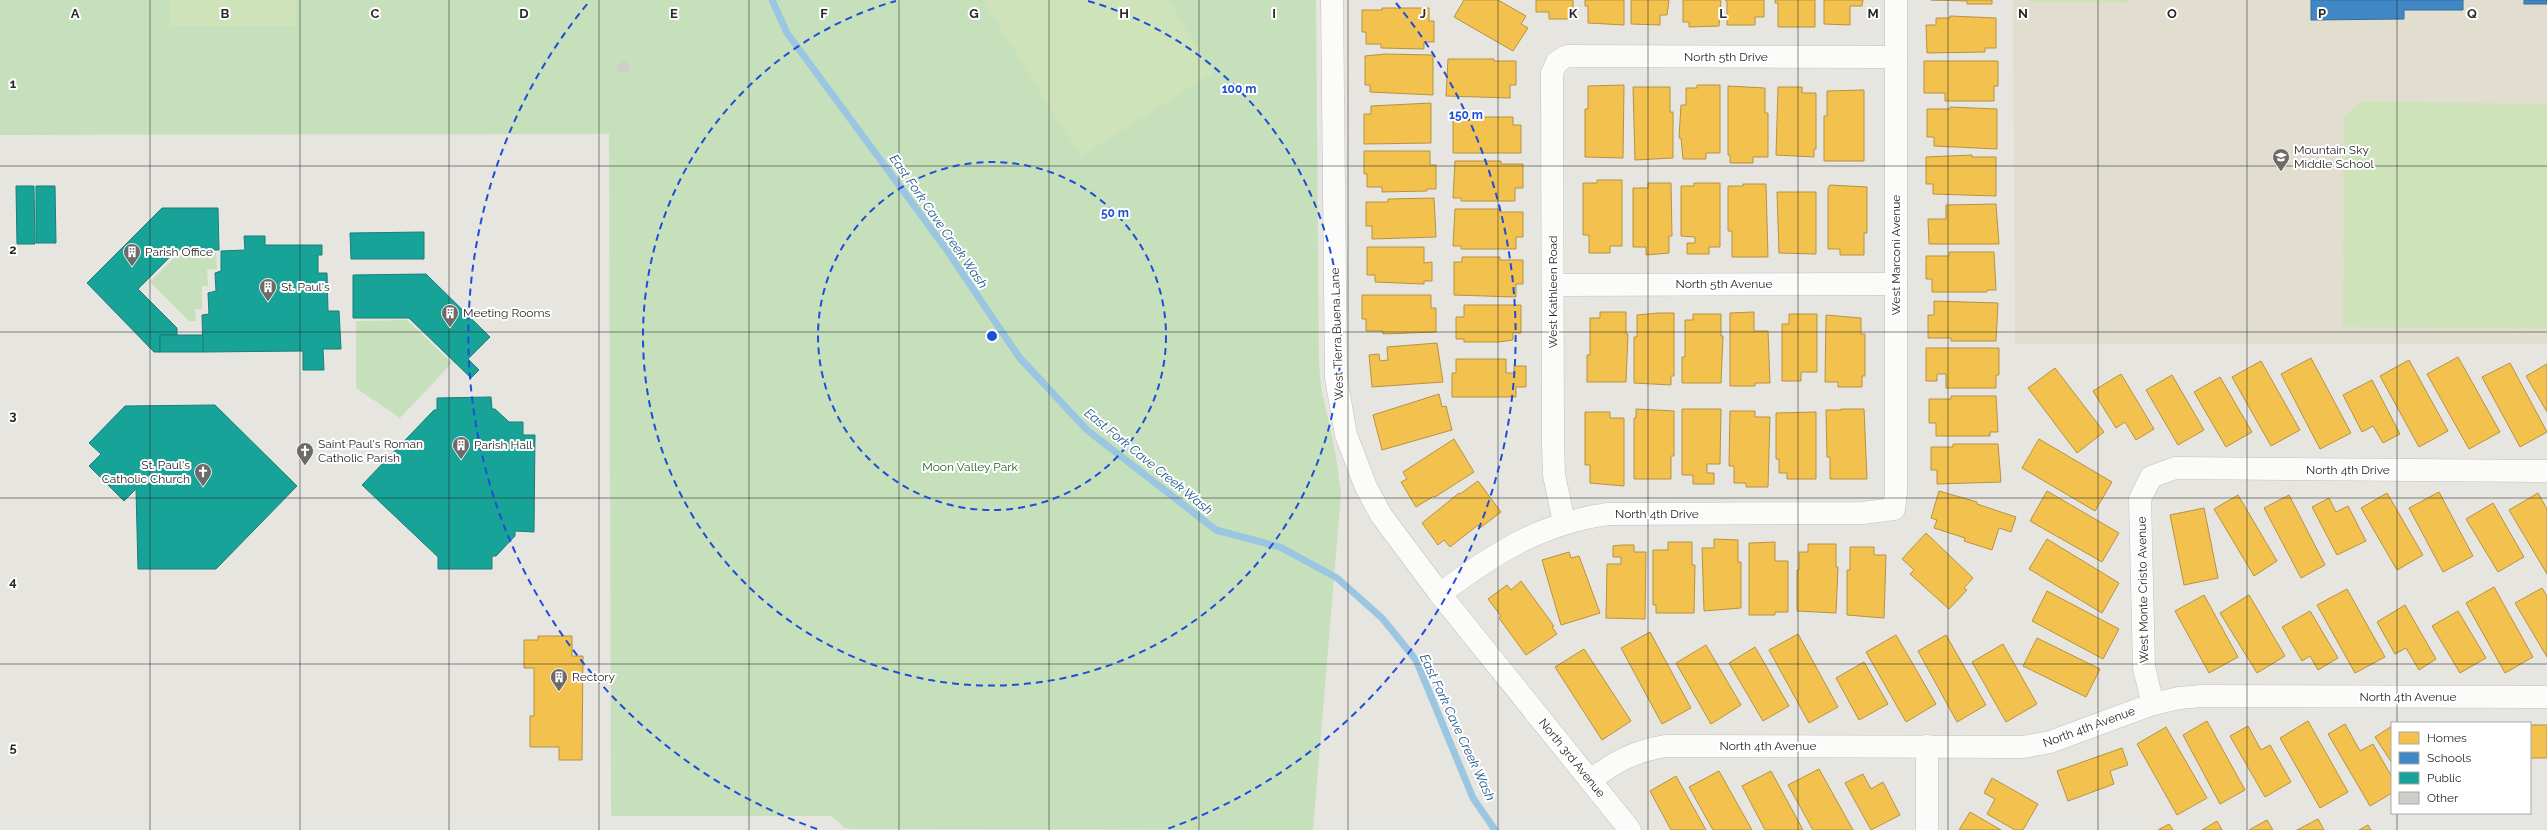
<svg xmlns="http://www.w3.org/2000/svg" width="2547" height="830" font-family="Raleway,sans-serif">
  <style>
    .education { fill: #e1ddcf }
    .green { fill: #c7e0bc }
    .pitch { fill: #cfe3ba }
    .homes { fill: #f2c14e; stroke: #b69343 }
    .schools { fill: #3f88c5; stroke: #386c96 }
    .public { fill: #17a398; stroke: #1c7e77 }
    .lines { fill: none; stroke-linecap: round; stroke-linejoin: round }
    .stream { stroke: #9bc6e1; stroke-width: 7 }
    .building { fill: #d0cecb; stroke: #d2d0cc }
    .minor-casing { stroke: #c1c0bf; stroke-width: 23 }
    .minor { stroke: #fbfbfa; stroke-width: 22 }
    .grid { fill: none; stroke: #292929; stroke-width: 1; stroke-opacity: 0.55 }
    .ring { fill: none; stroke: #1d4ed8; stroke-width: 2; stroke-dasharray: 7 5 }
    .labels { text-anchor: middle; stroke-width: 4; stroke-linejoin: round; paint-order: stroke }
    .street-label { font-size: 12px; fill: #292929; stroke: #fff }
    .poi-label { font-size: 12px; fill: #292929; stroke: #fff; text-anchor: start }
    .park-label { font-size: 12px; fill: #275e21; stroke: #fff }
    .water-label { font-size: 13px; font-style: italic; fill: #1b578b; stroke: #fff }
    .grid-label { font-size: 13px; text-anchor: middle; font-weight: bold; fill: #292929; stroke: #fff; stroke-width: 4; stroke-linejoin: round; paint-order: stroke }
    .centre { fill: #1d4ed8; stroke: #fff; stroke-width: 2 }
    .ring-label { font-size: 12px; text-anchor: middle; font-weight: bold; fill: #1d4ed8; stroke: #fff; stroke-width: 4; stroke-linejoin: round; paint-order: stroke }
  </style>
  <rect width="100%" height="100%" fill="#e7e5e0"/>
  <!-- education -->
  <polygon class="education" points="2013,0 2547,0 2547,344 2015,344"/>
  <!-- green -->
  <g class="green">
    <polygon points="0,0 1316,0 1319,363 1321,387 1336,455 1341,494 1313,830 857,829 845,828 831,816 611,816 609,134 0,135"/>
    <polygon points="216,252 217,269 207,270 208,286 202,286 202,309 195,309 196,321 189,321 150,282 179,253"/>
    <polygon points="407,320 452,363 400,418 356,388 356,321"/>
  </g>
  <!-- pitch -->
  <g class="pitch">
    <rect x="170" y="0" width="126" height="26"/>
    <polygon points="983,0 1168,0 1213,73 1081,156"/>
    <polygon points="2030,0 2128,0 2128,3 2030,2"/>
    <polygon points="2361,101 2547,104 2547,329 2343,327 2344,117"/>
  </g>
  <!-- homes -->
  <g class="homes">
    <polygon points="1464,0 1498,0 1526,16 1521,24 1528,28 1513,51 1454,17"/>
    <polygon points="1536,0 1573,0 1573,19 1549,19 1549,12 1536,12"/>
    <polygon points="1585,0 1624,0 1624,25 1588,23 1588,6 1585,6"/>
    <polygon points="1631,0 1669,0 1667,15 1660,15 1660,25 1631,24"/>
    <polygon points="1683,0 1721,0 1719,26 1689,27 1689,22 1683,22"/>
    <polygon points="1725,0 1764,0 1764,17 1755,17 1755,25 1727,25 1727,2"/>
    <polygon points="1775,0 1815,0 1815,27 1778,27 1778,3 1775,3"/>
    <polygon points="1824,0 1863,0 1862,6 1850,6 1850,25 1824,24"/>
    <polygon points="1931,0 1992,0 1992,4 1967,4 1967,1"/>
    <polygon points="1382,8 1429,8 1429,21 1434,21 1434,42 1424,42 1424,49 1381,48 1381,44 1366,44 1366,32 1362,32 1362,10 1382,10"/>
    <polygon points="1950,16 1996,18 1996,48 1985,48 1985,52 1927,53 1926,25 1936,25 1936,18 1950,18"/>
    <polygon points="1386,54 1433,55 1433,95 1370,92 1370,85 1365,85 1365,56"/>
    <polygon points="1448,59 1494,59 1494,61 1516,61 1516,85 1510,85 1510,98 1446,96"/>
    <polygon points="1924,61 1998,61 1998,86 1994,86 1994,101 1945,101 1945,93 1924,93"/>
    <polygon points="1624,85 1623,158 1585,157 1585,109 1588,109 1588,86"/>
    <polygon points="1697,85 1720,85 1720,153 1706,153 1706,159 1683,159 1681,138 1679,138 1681,105 1686,105 1686,88 1697,88"/>
    <polygon points="1728,86 1765,88 1765,113 1768,113 1768,157 1753,157 1753,163 1730,163 1730,155 1728,155"/>
    <polygon points="1633,87 1670,87 1670,112 1673,112 1673,158 1635,160"/>
    <polygon points="1778,87 1802,87 1802,93 1816,93 1816,149 1814,149 1814,157 1776,155"/>
    <polygon points="1864,90 1864,161 1824,161 1824,116 1827,116 1827,91"/>
    <polygon points="1431,103 1431,143 1364,144 1364,114 1371,114 1371,106"/>
    <polygon points="1950,107 1997,109 1997,149 1934,146 1934,137 1927,137 1927,109 1950,109"/>
    <polygon points="1453,114 1478,114 1478,117 1513,117 1513,125 1521,125 1521,153 1453,153"/>
    <polygon points="1364,151 1430,151 1430,165 1436,165 1436,189 1427,189 1427,191 1382,192 1382,187 1367,187 1367,174 1364,174"/>
    <polygon points="1972,155 1972,157 1996,157 1996,196 1933,194 1933,184 1926,184 1926,157"/>
    <polygon points="1455,161 1501,161 1501,164 1523,164 1523,188 1515,188 1515,201 1461,201 1461,198 1453,198"/>
    <polygon points="1597,180 1622,180 1622,246 1610,246 1610,253 1589,253 1589,235 1583,235 1583,183 1597,183"/>
    <polygon points="1648,183 1671,183 1672,236 1669,236 1669,253 1646,255 1646,247 1633,247 1633,188 1648,188"/>
    <polygon points="1694,183 1720,183 1720,247 1709,247 1709,254 1687,254 1687,243 1695,243 1695,237 1681,236 1681,186 1694,186"/>
    <polygon points="1743,184 1766,184 1768,257 1732,257 1732,231 1728,231 1728,186 1743,186"/>
    <polygon points="1830,185 1867,187 1867,233 1864,233 1864,255 1840,255 1840,249 1828,249 1828,188"/>
    <polygon points="1777,192 1816,192 1816,254 1779,253"/>
    <polygon points="1434,198 1436,237 1372,239 1372,226 1366,226 1366,202 1388,202 1388,199"/>
    <polygon points="1996,204 1999,244 1929,244 1928,219 1946,219 1946,205"/>
    <polygon points="1455,209 1500,209 1500,212 1523,212 1523,237 1516,237 1516,249 1461,249 1461,246 1453,246"/>
    <polygon points="1367,247 1424,247 1424,263 1432,262 1432,281 1424,281 1424,284 1375,282 1375,275 1367,275"/>
    <polygon points="1949,252 1994,252 1996,290 1987,290 1987,292 1932,292 1932,279 1926,279 1926,256 1949,256"/>
    <polygon points="1462,257 1500,257 1500,260 1523,260 1523,284 1516,284 1516,297 1454,295 1454,262 1462,262"/>
    <polygon points="1362,295 1431,295 1431,308 1436,308 1436,332 1383,334 1383,331 1366,331 1366,319 1362,319"/>
    <polygon points="1934,301 1998,303 1996,341 1951,341 1951,338 1928,338 1928,315 1934,315"/>
    <polygon points="1464,305 1521,305 1521,333 1513,333 1513,340 1499,342 1464,342 1464,339 1456,339 1456,317 1464,317"/>
    <polygon points="1600,312 1626,312 1626,334 1628,334 1626,382 1587,382 1587,355 1590,355 1590,318 1600,318"/>
    <polygon points="1754,312 1754,331 1768,331 1770,383 1755,383 1755,386 1730,386 1730,313"/>
    <polygon points="1659,313 1674,313 1674,376 1671,376 1671,385 1634,383 1634,337 1637,337 1637,315"/>
    <polygon points="1693,314 1721,314 1721,336 1723,336 1721,383 1682,383 1682,357 1685,357 1685,320 1693,320"/>
    <polygon points="1789,314 1817,314 1817,372 1801,372 1801,381 1782,381 1782,324 1789,324"/>
    <polygon points="1826,315 1861,318 1861,334 1865,334 1865,376 1862,376 1862,387 1838,387 1838,382 1825,382"/>
    <polygon points="1437,343 1443,382 1372,387 1369,355 1379,354 1380,361 1388,360 1387,347"/>
    <polygon points="1926,348 1999,348 1999,375 1996,375 1996,388 1946,388 1946,374 1937,374 1937,381 1926,381"/>
    <polygon points="2458,357 2500,432 2469,449 2427,374"/>
    <polygon points="2311,358 2351,433 2320,449 2281,374"/>
    <polygon points="1456,359 1506,359 1506,373 1514,373 1514,366 1526,366 1526,387 1516,387 1516,397 1452,397 1452,373 1456,373"/>
    <polygon points="2409,360 2448,431 2419,447 2380,376"/>
    <polygon points="2261,361 2300,430 2271,446 2232,377"/>
    <polygon points="2510,363 2547,432 2520,447 2482,377"/>
    <polygon points="2547,364 2547,412 2526,376"/>
    <polygon points="2055,368 2104,432 2077,453 2028,388"/>
    <polygon points="2121,374 2154,429 2136,440 2125,422 2116,428 2093,391"/>
    <polygon points="2172,375 2204,430 2178,445 2146,390"/>
    <polygon points="2220,377 2252,432 2226,447 2194,392"/>
    <polygon points="2372,380 2400,434 2383,443 2373,426 2362,432 2343,395"/>
    <polygon points="1439,394 1442,407 1446,406 1452,430 1382,450 1373,415"/>
    <polygon points="1951,396 1996,396 1998,432 1990,432 1990,436 1936,436 1936,423 1929,423 1929,399 1951,399"/>
    <polygon points="1636,409 1674,411 1674,456 1671,456 1671,479 1634,479 1634,418 1636,418"/>
    <polygon points="1682,409 1721,409 1720,464 1707,464 1707,473 1714,473 1714,484 1693,484 1693,475 1682,475"/>
    <polygon points="1841,409 1864,409 1867,479 1830,479 1830,457 1827,457 1826,410 1841,410"/>
    <polygon points="1730,411 1755,411 1755,417 1770,417 1768,487 1746,487 1746,483 1734,483 1734,466 1729,466"/>
    <polygon points="1585,412 1610,412 1610,418 1624,418 1624,486 1590,483 1590,465 1585,465"/>
    <polygon points="1816,412 1816,479 1787,479 1787,473 1779,473 1779,459 1776,459 1776,413"/>
    <polygon points="1454,439 1474,472 1435,497 1434,496 1416,507 1401,482 1407,479 1403,472"/>
    <polygon points="2039,439 2112,482 2095,511 2022,468"/>
    <polygon points="1953,444 1998,444 2001,482 1937,484 1937,470 1931,470 1931,447 1953,447"/>
    <polygon points="1478,481 1501,512 1480,528 1478,525 1450,547 1444,540 1438,545 1422,523 1459,493 1460,494"/>
    <polygon points="1939,491 1977,502 1977,504 2016,517 2011,532 1999,528 1992,550 1964,541 1965,538 1934,528 1937,520 1931,518"/>
    <polygon points="2047,491 2119,533 2102,562 2030,521"/>
    <polygon points="2439,492 2473,556 2443,572 2409,508"/>
    <polygon points="2387,493 2423,555 2397,570 2361,508"/>
    <polygon points="2538,493 2547,509 2547,574 2509,510"/>
    <polygon points="2238,495 2277,561 2254,576 2214,509"/>
    <polygon points="2289,495 2325,565 2301,578 2264,508"/>
    <polygon points="2329,498 2336,512 2348,506 2366,541 2337,555 2312,507"/>
    <polygon points="2493,503 2524,557 2498,572 2466,519"/>
    <polygon points="2204,508 2218,578 2184,585 2170,515"/>
    <polygon points="1926,533 1973,578 1964,588 1967,590 1949,609 1910,574 1914,570 1902,559"/>
    <polygon points="1714,539 1738,540 1738,562 1741,562 1741,608 1704,611 1702,548 1714,548"/>
    <polygon points="2047,539 2119,583 2102,613 2029,569"/>
    <polygon points="1668,542 1692,542 1692,565 1695,565 1694,613 1656,613 1656,605 1653,605 1653,550 1668,550"/>
    <polygon points="1775,542 1775,561 1788,561 1788,612 1775,612 1775,615 1749,615 1749,543"/>
    <polygon points="1808,544 1836,544 1836,567 1838,567 1836,613 1797,611 1797,570 1799,570 1799,552 1808,552"/>
    <polygon points="1621,545 1634,545 1634,552 1646,552 1645,619 1606,618 1607,564 1621,564 1621,557 1613,557 1613,546"/>
    <polygon points="1850,547 1874,547 1874,555 1886,555 1884,618 1847,615 1847,570 1850,570"/>
    <polygon points="1569,552 1571,558 1579,556 1600,613 1561,625 1542,560"/>
    <polygon points="1521,581 1554,626 1552,627 1557,634 1526,655 1499,618 1501,616 1488,599 1507,585 1511,590"/>
    <polygon points="2494,587 2533,657 2505,673 2466,603"/>
    <polygon points="2542,588 2547,596 2547,657 2515,603"/>
    <polygon points="2347,589 2385,657 2355,673 2317,605"/>
    <polygon points="2047,591 2119,629 2103,659 2032,621"/>
    <polygon points="2204,595 2238,657 2209,673 2175,611"/>
    <polygon points="2249,595 2285,656 2257,673 2220,613"/>
    <polygon points="2405,605 2436,659 2419,670 2406,648 2395,654 2377,622"/>
    <polygon points="2310,611 2338,658 2318,670 2310,656 2302,661 2282,627"/>
    <polygon points="2458,611 2486,658 2460,673 2432,626"/>
    <polygon points="1650,632 1691,708 1662,724 1621,648"/>
    <polygon points="1798,634 1838,707 1809,723 1769,650"/>
    <polygon points="1896,635 1936,704 1906,722 1866,652"/>
    <polygon points="1946,635 1986,705 1957,722 1918,651"/>
    <polygon points="538,636 572,636 572,656 583,656 582,760 559,760 559,747 530,747 530,716 534,716 534,668 524,668 524,640 538,640"/>
    <polygon points="2037,638 2100,669 2086,697 2023,666"/>
    <polygon points="2003,644 2037,704 2006,722 1972,662"/>
    <polygon points="1706,645 1741,705 1711,724 1676,663"/>
    <polygon points="1755,647 1789,706 1763,721 1729,663"/>
    <polygon points="1584,649 1631,721 1602,740 1555,667"/>
    <polygon points="1864,662 1888,704 1859,720 1836,678"/>
    <polygon points="2207,721 2245,790 2220,804 2183,735"/>
    <polygon points="2308,721 2348,792 2320,808 2280,738"/>
    <polygon points="2345,724 2360,751 2373,744 2392,777 2392,793 2370,806 2328,734"/>
    <rect x="2530" y="725" width="17" height="33"/>
    <polygon points="2248,726 2261,750 2270,745 2291,782 2265,797 2230,736"/>
    <polygon points="2392,726 2392,763 2375,737"/>
    <polygon points="2166,727 2207,798 2177,815 2137,744"/>
    <polygon points="2122,748 2128,765 2110,771 2114,784 2068,801 2057,771"/>
    <polygon points="1819,769 1853,830 1813,830 1788,785"/>
    <polygon points="1719,771 1752,830 1713,830 1689,787"/>
    <polygon points="1771,771 1803,830 1765,830 1742,786"/>
    <polygon points="1863,774 1871,789 1883,782 1900,815 1871,830 1845,783"/>
    <polygon points="1676,776 1706,830 1671,830 1650,791"/>
    <polygon points="1992,778 2038,804 2023,830 2015,830 1987,814 1995,799 1984,793"/>
    <polygon points="1970,812 2001,830 1959,830"/>
    <polygon points="2318,819 2324,830 2297,830"/>
    <polygon points="2267,820 2273,830 2249,830"/>
    <polygon points="2217,821 2222,830 2202,830"/>
    <polygon points="2169,824 2173,830 2158,830"/>
    <polygon points="2368,825 2371,830 2359,830"/>
  </g>
  <!-- schools -->
  <g class="schools">
    <polygon points="2311,0 2463,0 2463,10 2404,10 2404,19 2311,20"/>
    <rect x="2524" y="0" width="23" height="4"/>
  </g>
  <!-- public -->
  <g class="public">
    <polygon points="16,186 34,186 35,244 17,244"/>
    <polygon points="36,186 55,186 56,243 36,243"/>
    <polygon points="162,208 218,208 219,250 177,250 138,289 177,328 177,335 160,335 160,352 154,352 87,283"/>
    <polygon points="424,232 424,259 351,259 350,233"/>
    <polygon points="244,236 265,236 265,245 322,245 322,255 318,255 318,273 327,273 328,311 339,311 341,349 323,349 324,370 303,370 303,351 203,352 202,315 209,314 208,293 216,291 215,273 221,271 221,251 245,250"/>
    <polygon points="426,274 490,337 468,359 479,370 471,378 409,318 353,318 353,275"/>
    <rect x="160" y="335" width="43" height="17"/>
    <polygon points="491,397 492,409 495,409 509,422 523,422 523,435 535,435 534,532 515,531 515,536 496,556 492,556 492,569 438,569 438,557 362,485 434,410 437,410 437,398"/>
    <polygon points="215,405 297,486 216,569 138,569 136,489 124,501 89,466 101,454 89,443 125,406"/>
  </g>
  <g class="lines">
    <!-- stream -->
    <polyline class="stream" points="772,0 787,33 946,249 1019,357 1087,430 1216,530 1280,547 1337,578 1382,618 1416,660 1473,798 1495,830"/>
  </g>
  <!-- building -->
  <polygon class="building" points="620,62 627,62 630,68 627,73 620,73 617,67"/>
  <g class="lines">
    <defs>
      <g id="minor">
        <polyline points="1332,0 1336,378 1346,435 1366,487 1381,515 1440,594 1630,830"/>
        <polyline points="1553,285 1896,284"/>
        <polyline points="1564,522 1554,475 1553,444 1552,73 1557,62 1567,56 1896,57"/>
        <path d="M1440,594C1493,554 1541,523 1608,514L1862,513L1894,509L1896,492V0"/>
        <polyline points="2153,704 2144,668 2140,499 2151,477 2175,468 2547,471"/>
        <polyline points="1927,746 1927,830"/>
        <path d="M1591,780C1616,761 1633,752 1665,746L2023,747L2050,742L2153,704L2179,698L2202,696L2547,697"/>
      </g>
    </defs>
    <!-- minor casing -->
    <use href="#minor" class="minor-casing"/>
    <!-- minor -->
    <use href="#minor" class="minor"/>
  </g>
  <!-- grid -->
  <path class="grid" d="M150,0V830M300,0V830M449,0V830M599,0V830M749,0V830M899,0V830M1049,0V830M1199,0V830M1348,0V830M1498,0V830M1648,0V830M1798,0V830M1948,0V830M2098,0V830M2247,0V830M2397,0V723M0,166H2547M0,332H2547M0,498H2547M0,664H2547M2397,813V830"/>
  <!-- distance rings -->
  <g class="ring">
    <circle cx="992" cy="336" r="174"/>
    <path d="M1088 1A349 349 0 1 1 896 1"/>
    <path d="M817 829A523 523 0 0 1 588 3M1396 3A523 523 0 0 1 1167 829"/>
  </g>
  <!-- icons -->
  <defs>
    <symbol id="school-pin" viewBox="-11 -11 22 30"><path d="M0 17L-7.5 6A9.5 9.5 0 1 1 7.5 6Z" fill="#6c6b69" stroke="#fff"/><path d="M0-5L7-2L0 1L-7-2ZM-4 1L0 2.5L4 1V4Q0 6-4 4Z" fill="#fff"/></symbol>
    <symbol id="building-pin" viewBox="-11 -11 22 30"><path d="M0 17L-7.5 6A9.5 9.5 0 1 1 7.5 6Z" fill="#6c6b69" stroke="#fff"/><path d="M-4-6H4V6H1V3H-1V6H-4ZM-2.5-4.3h1.7v1.8h-1.7ZM.8-4.3h1.7v1.8H.8ZM-2.5-1h1.7V.8h-1.7ZM.8-1h1.7V.8H.8Z" fill="#fff"/></symbol>
    <symbol id="church-pin" viewBox="-11 -11 22 30"><path d="M0 17L-7.5 6A9.5 9.5 0 1 1 7.5 6Z" fill="#6c6b69" stroke="#fff"/><path d="M-1.2-6h2.4v3.5h3.3v2.4h-3.3V6h-2.4V-.1h-3.3v-2.4h3.3Z" fill="#fff"/></symbol>
  </defs>
  <g fill-rule="evenodd">
    <use href="#school-pin" x="2271" y="147" width="20" height="27"/>
    <use href="#building-pin" x="122" y="242" width="20" height="27"/>
    <use href="#building-pin" x="258" y="277" width="20" height="27"/>
    <use href="#building-pin" x="440" y="303" width="20" height="27"/>
    <use href="#building-pin" x="451" y="435" width="20" height="27"/>
    <use href="#church-pin" x="295" y="441" width="20" height="27"/>
    <use href="#church-pin" x="193" y="462" width="20" height="27"/>
    <use href="#building-pin" x="549" y="667" width="20" height="27"/>
  </g>
  <g class="labels">
    <!-- street labels -->
    <g class="street-label">
      <text x="1726" y="61">North 5th Drive</text>
      <text transform="translate(1896 255) rotate(-90)" y="4">West Marconi Avenue</text>
      <text x="1724" y="288">North 5th Avenue</text>
      <text transform="translate(1553 292) rotate(-90)" y="4">West Kathleen Road</text>
      <text transform="translate(1337 334) rotate(-92)" y="4">West Tierra Buena Lane</text>
      <text x="2348" y="474">North 4th Drive</text>
      <text x="1657" y="518">North 4th Drive</text>
      <text transform="translate(2143 590) rotate(-91)" y="4">West Monte Cristo Avenue</text>
      <text x="2408" y="701">North 4th Avenue</text>
      <text transform="translate(2089 727) rotate(-20)" y="4">North 4th Avenue</text>
      <text x="1768" y="750">North 4th Avenue</text>
      <text transform="translate(1572 758) rotate(51)" y="4">North 3rd Avenue</text>
    </g>
    <!-- poi labels -->
    <g class="poi-label">
      <text x="2294" y="154">Mountain Sky<tspan x="2294" dy="14">Middle School</tspan></text>
      <text x="145" y="256">Parish Office</text>
      <text x="281" y="291">St. Paul's</text>
      <text x="463" y="317">Meeting Rooms</text>
      <text x="318" y="448">Saint Paul's Roman<tspan x="318" dy="14">Catholic Parish</tspan></text>
      <text x="474" y="449">Parish Hall</text>
      <text x="190" y="469" text-anchor="end">St. Paul's<tspan x="190" dy="14">Catholic Church</tspan></text>
      <text x="572" y="681">Rectory</text>
    </g>
    <!-- park labels -->
    <g class="park-label">
      <text x="970" y="471">Moon Valley Park</text>
    </g>
    <!-- water labels -->
    <g class="water-label">
      <text transform="translate(939 221) rotate(55)" y="5">East Fork Cave Creek Wash</text>
      <text transform="translate(1149 461) rotate(39)" y="5">East Fork Cave Creek Wash</text>
      <text transform="translate(1458 727) rotate(65)" y="5">East Fork Cave Creek Wash</text>
    </g>
  </g>
  <g class="grid-label">
    <text x="75" y="18">A</text>
    <text x="225" y="18">B</text>
    <text x="375" y="18">C</text>
    <text x="524" y="18">D</text>
    <text x="674" y="18">E</text>
    <text x="824" y="18">F</text>
    <text x="974" y="18">G</text>
    <text x="1124" y="18">H</text>
    <text x="1274" y="18">I</text>
    <text x="1423" y="18">J</text>
    <text x="1573" y="18">K</text>
    <text x="1723" y="18">L</text>
    <text x="1873" y="18">M</text>
    <text x="2023" y="18">N</text>
    <text x="2172" y="18">O</text>
    <text x="2322" y="18">P</text>
    <text x="2472" y="18">Q</text>
    <text x="13" y="88">1</text>
    <text x="13" y="254">2</text>
    <text x="13" y="420">3</text>
    <text x="13" y="586">4</text>
    <text x="13" y="752">5</text>
  </g>
  <circle cx="992" cy="336" r="6" class="centre"/>
  <g class="ring-label">
    <text x="1239" y="93">100 m</text>
    <text x="1466" y="119">150 m</text>
    <text x="1115" y="217">50 m</text>
  </g>
  <!-- legend -->
  <rect x="2391" y="722" width="140" height="92" fill="#ffffff" stroke="#a9a9a9"/>
  <rect x="2399" y="732" width="20" height="12" fill="#f2c14e" stroke="#a9a9a9"/>
  <text x="2427" y="742" font-size="12" fill="#292929">Homes</text>
  <rect x="2399" y="752" width="20" height="12" fill="#3f88c5" stroke="#a9a9a9"/>
  <text x="2427" y="762" font-size="12" fill="#292929">Schools</text>
  <rect x="2399" y="772" width="20" height="12" fill="#17a398" stroke="#a9a9a9"/>
  <text x="2427" y="782" font-size="12" fill="#292929">Public</text>
  <rect x="2399" y="792" width="20" height="12" fill="#d0cecb" stroke="#a9a9a9"/>
  <text x="2427" y="802" font-size="12" fill="#292929">Other</text>
</svg>
